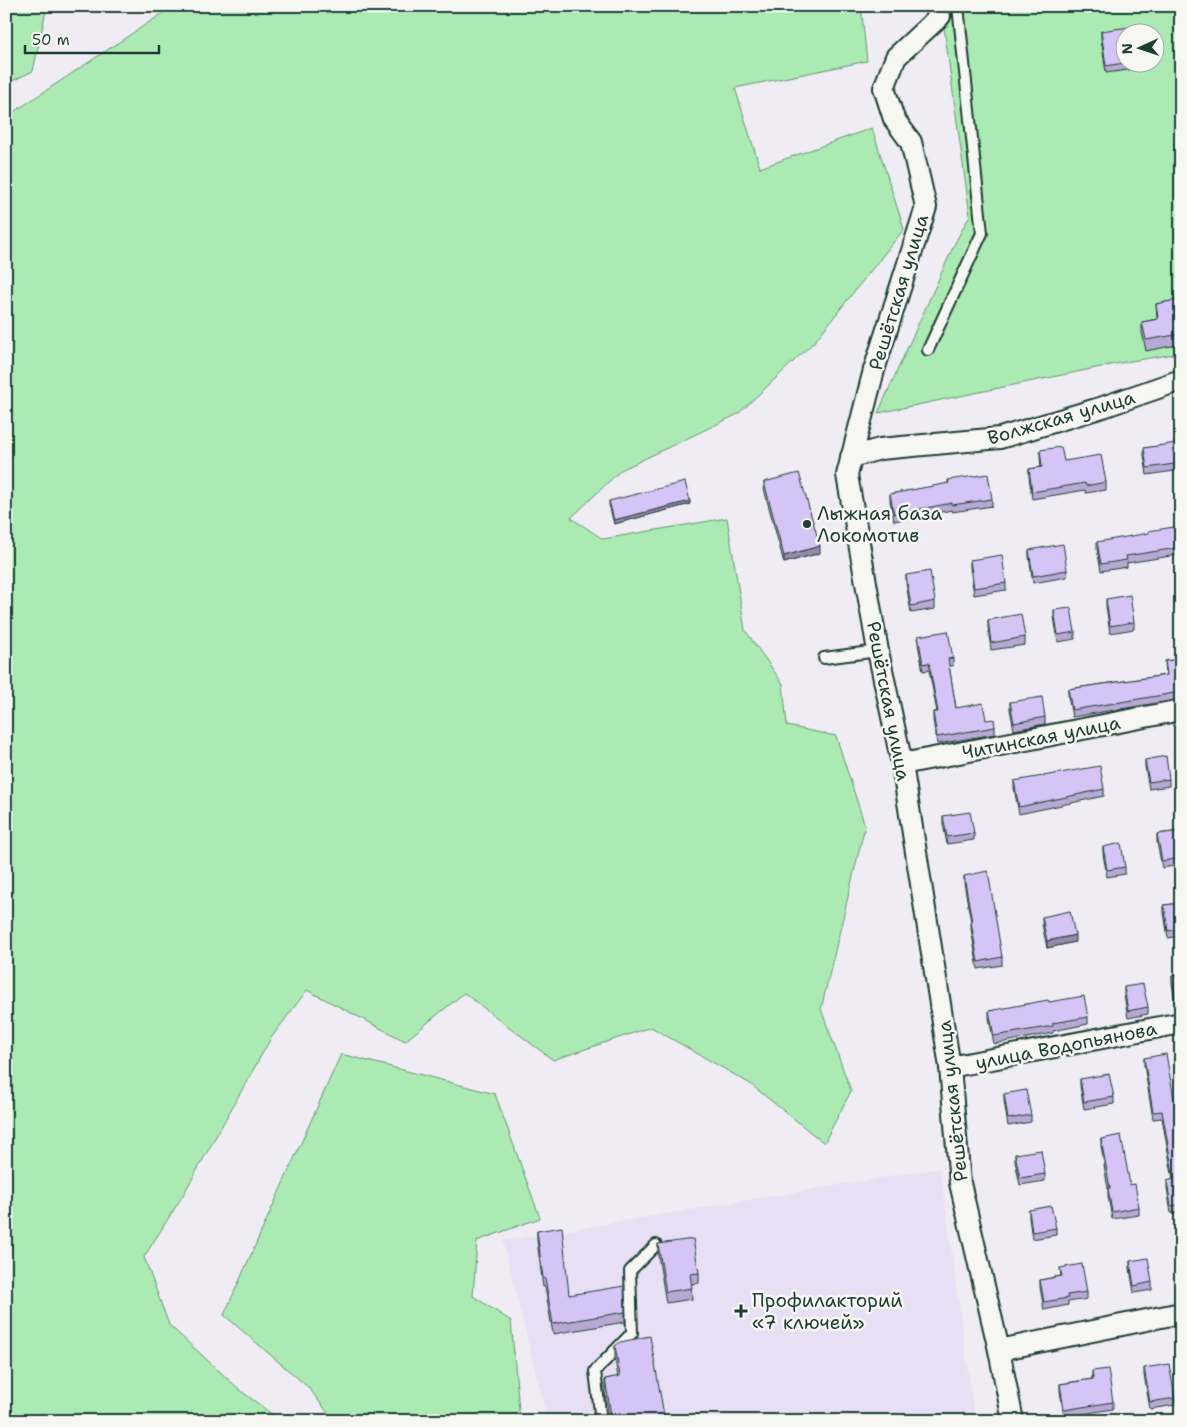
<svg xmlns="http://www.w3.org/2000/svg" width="1187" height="1427" font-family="'Shantell Sans',sans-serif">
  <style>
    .built { fill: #e7e0f4 }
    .green { fill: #abebb3; stroke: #659474; fill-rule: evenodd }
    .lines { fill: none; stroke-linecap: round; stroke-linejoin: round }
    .service-casing { stroke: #1f3d34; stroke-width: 14 }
    .minor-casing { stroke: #1f3d34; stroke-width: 24 }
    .service { stroke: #f6f6f2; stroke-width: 10 }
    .minor { stroke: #f6f6f2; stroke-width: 20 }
    .wall { fill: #b7a9d4; stroke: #1f3d34 }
    .shaded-wall { fill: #9589ac; stroke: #1f3d34 }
    .building { fill: #d5c4f6; stroke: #1f3d34 }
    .poi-dot { fill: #1f3d34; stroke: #f6f6f2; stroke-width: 2 }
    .labels { text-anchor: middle; stroke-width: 5; stroke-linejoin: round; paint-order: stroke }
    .street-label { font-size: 19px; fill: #1f3d34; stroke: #f6f6f2 }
    .poi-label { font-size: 19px; fill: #1f3d34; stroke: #f6f6f2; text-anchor: start }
  </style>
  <rect width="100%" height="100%" fill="#efecf3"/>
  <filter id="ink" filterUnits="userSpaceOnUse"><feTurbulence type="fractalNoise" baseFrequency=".02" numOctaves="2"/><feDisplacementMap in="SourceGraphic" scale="10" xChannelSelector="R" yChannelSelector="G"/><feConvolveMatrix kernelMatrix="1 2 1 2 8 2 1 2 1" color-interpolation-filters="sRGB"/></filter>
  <g filter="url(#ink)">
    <!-- built -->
    <polygon class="built" points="940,1168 975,1421 548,1421 503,1241"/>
    <!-- green -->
    <g class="green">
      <polygon points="6,6 47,6 33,71 6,84"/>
      <polygon points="181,6 861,6 867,61 735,88 760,168 872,128 904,229 814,342 738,414 621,470 571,518 603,539 727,518 745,630 783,684 787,726 836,736 865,826 821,1009 851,1091 824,1143 749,1083 651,1027 553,1060 464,993 405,1041 307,990 271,1038 183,1195 144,1257 169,1325 241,1391 281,1421 6,1421 6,117 163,13"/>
      <path d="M941,6H1181V353L1125,362L878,413L955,243L970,215ZM1124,32H1154V62H1124Z"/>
      <polygon points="341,1054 495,1094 540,1218 477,1241 473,1296 511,1321 520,1421 334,1421 309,1388 224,1315"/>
    </g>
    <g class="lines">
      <defs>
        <g id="service">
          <polyline points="928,350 982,233 958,6"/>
          <polyline points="824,658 878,651"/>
          <polyline points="601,1421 595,1371 632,1333 630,1271 656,1245"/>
        </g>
        <g id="minor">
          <polyline points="940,16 896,57 884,88 894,119 911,142 926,207 874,370 847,475 878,651 902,764 950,1067 960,1183 999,1350 1013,1421"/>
          <polyline points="851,457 880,449 1000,438 1103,407 1181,380"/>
          <polyline points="902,764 1181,710"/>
          <polyline points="950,1067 1181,1023"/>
          <polyline points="999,1350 1181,1313"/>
        </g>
      </defs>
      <!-- service casing -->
      <use href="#service" class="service-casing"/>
      <!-- minor casing -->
      <use href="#minor" class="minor-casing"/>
      <!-- service -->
      <use href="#service" class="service"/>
      <!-- minor -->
      <use href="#minor" class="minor"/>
    </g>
    <!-- wall -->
    <g class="wall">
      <polygon points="1101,31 1124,62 1142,62 1142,68 1106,73 1101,38"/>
      <polygon points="1181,299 1181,344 1146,351 1142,332 1142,322 1157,319 1156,304"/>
      <polygon points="1181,443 1181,470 1147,475 1144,455 1144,448"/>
      <polygon points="1040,450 1064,461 1106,482 1106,490 1086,493 1085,490 1032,499 1029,476 1029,469 1041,467 1040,457"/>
      <polygon points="948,480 992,499 992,506 952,512 952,510 894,521 890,501 890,494 948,484"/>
      <polygon points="764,482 820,553 784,563 764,489"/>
      <polygon points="609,501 690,504 614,524 609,505"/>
      <polygon points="1097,542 1177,548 1177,555 1127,563 1127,567 1101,571 1097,549"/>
      <polygon points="1029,550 1067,570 1067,577 1033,583 1029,557"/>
      <polygon points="970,560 1006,583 1006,590 974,595 970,567"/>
      <polygon points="906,575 935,601 935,609 911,613 906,583"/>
      <polygon points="1106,599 1134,622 1134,629 1110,633 1106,606"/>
      <polygon points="1054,610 1075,632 1075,639 1058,642 1054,617"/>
      <polygon points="988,620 1025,637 1025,645 991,650 988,627"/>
      <polygon points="918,636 953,658 953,666 949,666 956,708 986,720 995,727 995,734 937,744 933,720 933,712 937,712 929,670 923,671 918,644"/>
      <polygon points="1181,659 1181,699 1072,717 1068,696 1068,689 1166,675 1165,661"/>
      <polygon points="1010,702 1045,717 1045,724 1014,730 1010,709"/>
      <polygon points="1145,760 1169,779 1169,786 1149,789 1145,767"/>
      <polygon points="1014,781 1104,789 1104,796 1019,814 1014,788"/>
      <polygon points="943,816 974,833 974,840 947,844 943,824"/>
      <polygon points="1181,831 1181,865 1162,868 1157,842 1157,834"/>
      <polygon points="1103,847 1125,867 1125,874 1107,877 1103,854"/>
      <polygon points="964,876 1002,957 1002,965 978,969 971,929 971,922 964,883"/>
      <polygon points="1181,903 1181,936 1168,938 1164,912 1164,905"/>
      <polygon points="1042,917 1075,942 1047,948 1042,924"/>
      <polygon points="1181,975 1181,1007 1176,1008 1172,983 1172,976"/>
      <polygon points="1124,987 1148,1007 1148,1014 1128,1018 1124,995"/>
      <polygon points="1049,1002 1088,1017 1088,1024 1053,1031 1053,1033 994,1044 989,1018 989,1011"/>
      <polygon points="1144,1058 1178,1121 1181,1120 1181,1212 1171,1213 1167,1188 1167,1181 1173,1180 1162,1118 1153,1119 1144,1065"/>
      <polygon points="1080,1079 1114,1097 1114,1104 1084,1109 1080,1086"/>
      <polygon points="1004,1094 1031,1115 1031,1122 1008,1126 1004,1101"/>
      <polygon points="1101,1139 1130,1185 1139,1207 1139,1215 1112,1219 1108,1196 1108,1189 1101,1146"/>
      <polygon points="1015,1154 1045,1174 1045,1181 1020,1185 1015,1161"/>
      <polygon points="1029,1210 1056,1228 1056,1235 1032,1239 1029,1218"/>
      <polygon points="537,1231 569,1295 625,1312 625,1322 553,1334 545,1287 543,1287 537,1240"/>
      <polygon points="658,1244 699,1273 699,1283 691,1284 692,1299 666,1303 658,1255"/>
      <polygon points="1130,1261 1152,1282 1152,1290 1134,1293 1130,1269"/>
      <polygon points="1060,1268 1087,1292 1087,1299 1068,1302 1068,1305 1044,1310 1040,1287 1040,1280 1061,1276"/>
      <polygon points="615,1346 665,1421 610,1421 605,1393 605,1379 618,1377 615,1360"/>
      <polygon points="1144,1368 1175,1398 1175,1405 1150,1409 1144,1375"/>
      <polygon points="1092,1371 1113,1402 1113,1409 1064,1417 1060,1391 1060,1384 1092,1379"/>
    </g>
    <!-- shaded-wall -->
    <g class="shaded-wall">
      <polygon points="690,501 690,504 614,524 614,520"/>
      <polygon points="820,546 820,553 784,563 784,556"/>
      <polygon points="1075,935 1075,942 1047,948 1047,941"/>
    </g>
    <!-- building -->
    <g class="building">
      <polygon points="1137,26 1138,32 1124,32 1124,62 1130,62 1106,66 1101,31"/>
      <polygon points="1181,299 1181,334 1146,340 1142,322 1158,319 1156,304"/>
      <polygon points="1176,443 1176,444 1181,443 1181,463 1147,468 1144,448"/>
      <polygon points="1061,447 1064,461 1101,455 1106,482 1086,486 1085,483 1032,492 1029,469 1042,467 1040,450"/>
      <polygon points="799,473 820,546 784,556 764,482"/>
      <polygon points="988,474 992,499 952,505 952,503 894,514 890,494 949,483 948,480"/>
      <polygon points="685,482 690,501 614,520 609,501"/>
      <polygon points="1174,527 1177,548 1126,556 1127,560 1101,564 1097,542 1149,533 1148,531"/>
      <polygon points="1063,544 1067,570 1033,576 1029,550"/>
      <polygon points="1002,555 1006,583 974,588 970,560"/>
      <polygon points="930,571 935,601 911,606 906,575"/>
      <polygon points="1130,595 1134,622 1110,626 1106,599"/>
      <polygon points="1071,608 1075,632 1058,635 1054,610"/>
      <polygon points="1021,614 1025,637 991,643 988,620"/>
      <polygon points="948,631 953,658 948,659 956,708 983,703 986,720 994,719 995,727 937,737 933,712 938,712 929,663 923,664 918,636"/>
      <polygon points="1181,659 1181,692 1072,710 1068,689 1167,675 1165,661"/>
      <polygon points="1042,697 1045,717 1014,723 1010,702"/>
      <polygon points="1166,756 1169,779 1149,782 1145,760"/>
      <polygon points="1100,766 1104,789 1019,807 1014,781"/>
      <polygon points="970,812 974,833 947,837 943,816"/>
      <polygon points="1181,831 1181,858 1162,861 1157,834"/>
      <polygon points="1121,843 1125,867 1107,870 1103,847"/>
      <polygon points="988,871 1002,957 978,962 971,922 972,922 964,876"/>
      <polygon points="1181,903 1181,929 1168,931 1164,905"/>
      <polygon points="1070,911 1075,935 1047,941 1042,917"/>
      <polygon points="1181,975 1181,1000 1176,1000 1172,976"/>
      <polygon points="1143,984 1148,1007 1128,1011 1124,987"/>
      <polygon points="1084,996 1088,1017 1053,1023 1053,1026 994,1036 989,1011 1048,1000 1049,1002"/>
      <polygon points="1166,1054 1178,1121 1181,1120 1181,1204 1171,1206 1167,1181 1174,1179 1162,1111 1153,1112 1144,1058"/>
      <polygon points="1109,1074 1114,1097 1084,1102 1080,1079"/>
      <polygon points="1026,1090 1031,1115 1008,1119 1004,1094"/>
      <polygon points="1121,1135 1130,1185 1135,1184 1139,1207 1112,1212 1108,1189 1110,1188 1101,1139"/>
      <polygon points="1041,1150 1045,1174 1020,1178 1015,1154"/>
      <polygon points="1051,1206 1056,1228 1032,1232 1029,1210"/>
      <polygon points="562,1227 569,1295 624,1286 625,1312 553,1324 545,1278 543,1278 537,1231"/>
      <polygon points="693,1239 699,1273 690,1274 692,1288 666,1292 658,1244"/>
      <polygon points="1148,1258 1152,1282 1134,1286 1130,1261"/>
      <polygon points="1082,1264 1087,1292 1067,1295 1068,1298 1044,1302 1040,1280 1062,1276 1060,1268"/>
      <polygon points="650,1336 665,1421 612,1421 605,1379 620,1376 615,1346 620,1342"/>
      <polygon points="1169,1364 1175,1398 1150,1402 1144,1368"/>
      <polygon points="1108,1369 1113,1402 1064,1410 1060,1384 1093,1379 1092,1371"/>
    </g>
  </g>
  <!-- markers -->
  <g class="poi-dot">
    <circle cx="807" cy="524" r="5"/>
    <path d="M738.5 1303.5h5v5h5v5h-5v5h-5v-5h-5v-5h5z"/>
  </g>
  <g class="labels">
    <!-- street labels -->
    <g class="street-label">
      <text transform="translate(898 292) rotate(-73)" y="7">Решётская улица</text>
      <text transform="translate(1061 417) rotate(-16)" y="7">Волжская улица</text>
      <text transform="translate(889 701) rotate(79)" y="7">Решётская улица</text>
      <text transform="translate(1041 737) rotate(-11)" y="7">Читинская улица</text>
      <text transform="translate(1066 1045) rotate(-11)" y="7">улица Водопьянова</text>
      <text transform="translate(952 1101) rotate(-96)" y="7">Решётская улица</text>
    </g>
    <!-- poi labels -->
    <g class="poi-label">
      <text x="817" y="520">Лыжная база<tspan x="817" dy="22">Локомотив</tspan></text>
      <text x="752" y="1307">Профилакторий<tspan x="752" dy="22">«7 ключей»</tspan></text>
    </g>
  </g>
  <!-- margin -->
  <rect width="1187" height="1427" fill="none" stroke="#f6f6f2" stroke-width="25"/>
  <rect x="12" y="12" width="1162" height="1402" fill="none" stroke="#1f3d34" stroke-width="2" filter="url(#ink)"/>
  <!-- north arrow -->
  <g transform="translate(1140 48) rotate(267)"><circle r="24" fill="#f6f6f2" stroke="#a0aca6"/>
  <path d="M0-4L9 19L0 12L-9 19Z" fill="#1f3d34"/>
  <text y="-8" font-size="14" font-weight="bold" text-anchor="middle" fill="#1f3d34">N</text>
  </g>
  <!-- scale -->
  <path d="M25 45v8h134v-8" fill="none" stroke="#1f3d34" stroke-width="2.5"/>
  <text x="32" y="45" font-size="15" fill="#1f3d34" stroke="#f6f6f2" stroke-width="4" paint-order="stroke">50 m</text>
</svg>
